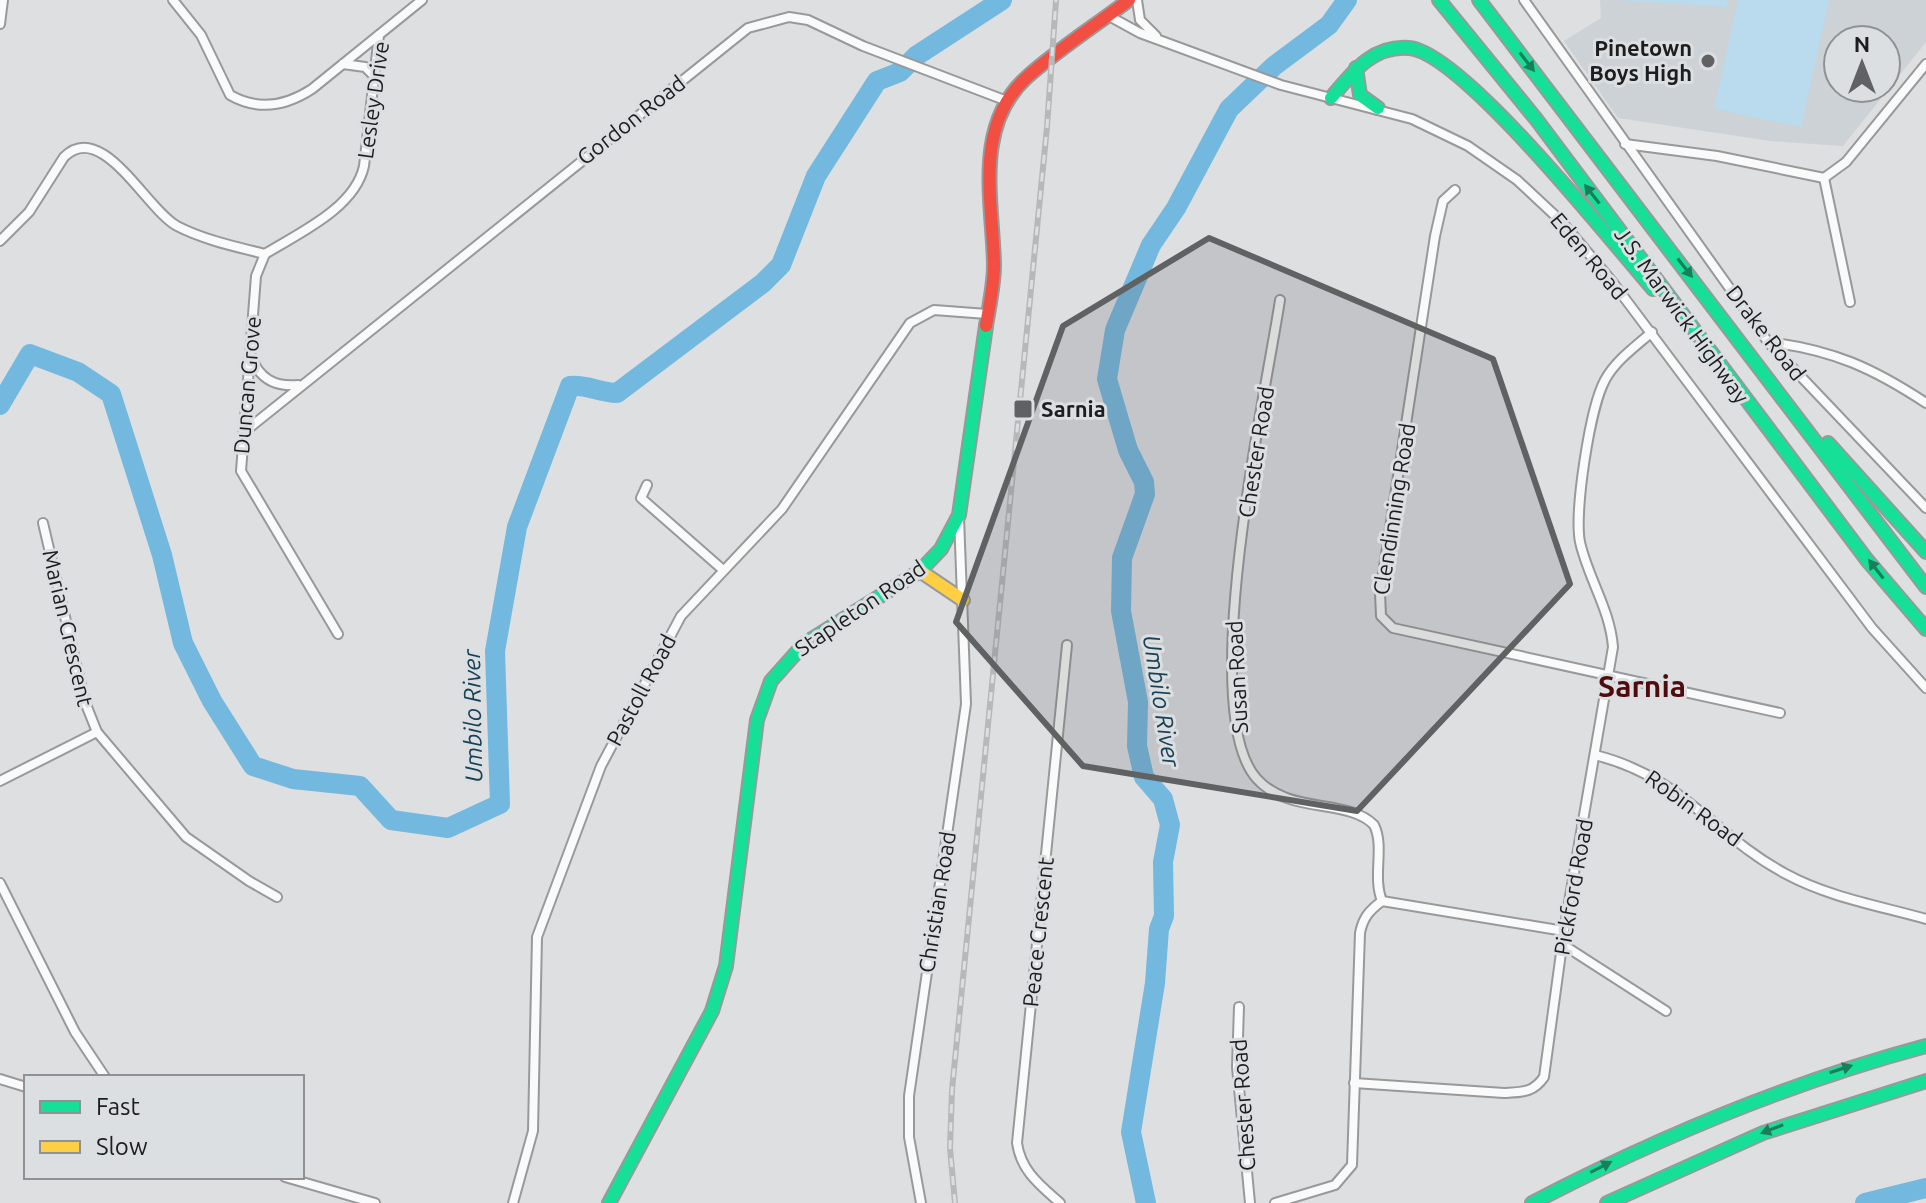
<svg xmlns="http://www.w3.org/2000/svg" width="1926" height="1203" font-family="Ubuntu,sans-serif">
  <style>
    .built { fill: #cdd2d7; fill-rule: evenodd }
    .green { fill: #badaed }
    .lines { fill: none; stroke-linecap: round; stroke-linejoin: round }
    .river { stroke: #73b8de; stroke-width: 20 }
    .street-casing { stroke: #98999a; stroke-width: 12 }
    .fast-casing { stroke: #98999a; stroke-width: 16 }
    .slow-casing { stroke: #98999a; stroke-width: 16 }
    .jam-casing { stroke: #98999a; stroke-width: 16 }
    .street { stroke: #fafafa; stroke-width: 8 }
    .fast { stroke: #16e098; stroke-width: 12 }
    .slow { stroke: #ffcf43; stroke-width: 12 }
    .jam { stroke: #f24e42; stroke-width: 12 }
    .rail-casing { stroke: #b7b8b8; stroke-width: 6 }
    .rail { stroke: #dcdfe2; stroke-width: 3; stroke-dasharray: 9; stroke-linecap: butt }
    .oneway { fill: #197e5b }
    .marked { fill: #606162; fill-opacity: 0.2; stroke: #606162; stroke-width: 6; stroke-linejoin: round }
    .poi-dot { fill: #606162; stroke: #dcdfe2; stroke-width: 3 }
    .labels { text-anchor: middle; stroke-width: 6; stroke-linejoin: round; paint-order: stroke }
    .poi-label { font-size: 22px; font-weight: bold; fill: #1c1d1e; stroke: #dcdfe2; text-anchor: end }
    .street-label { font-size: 22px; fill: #1c1d1e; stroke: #dcdfe2 }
    .water-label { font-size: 24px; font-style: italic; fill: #184157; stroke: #dcdfe2 }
    .district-label { font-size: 30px; font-weight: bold; fill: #500b0c; stroke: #dcdfe2 }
  </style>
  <rect width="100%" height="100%" fill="#dddfe1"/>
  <!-- built -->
  <path class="built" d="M1600,0H1926V42L1843,146L1770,141L1618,118L1564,41L1601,18ZM1838,40H1886V88H1838Z"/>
  <!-- green -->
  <g class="green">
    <polygon points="1618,0 1727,0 1727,7"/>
    <polygon points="1738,0 1829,0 1801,127 1714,109"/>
  </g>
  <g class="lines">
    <!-- river -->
    <g class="river">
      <path d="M0,405L30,354L78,372L111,394L162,555L183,643L212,701L253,766L293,779L360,786L391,820L448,828L500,804L495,651L517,527L570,386C587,384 599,393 617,393L763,283L781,265L816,176L877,81L900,72L916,56L1002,0"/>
      <polyline points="1146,1203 1131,1132 1155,983 1159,929 1164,916 1163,862 1170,825 1163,799 1144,777 1137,746 1138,702 1121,611 1122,558 1145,494 1144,482 1128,450 1107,379 1115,330 1151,245 1176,208 1229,109 1274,66 1329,25 1347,0"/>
      <polyline points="1865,1203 1926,1188"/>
    </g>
    <defs>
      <g id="street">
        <path d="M173,0L201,35L230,95C258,111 286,106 312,89L422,0"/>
        <polyline points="1137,0 1140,20 1156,36"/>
        <polyline points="1524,0 1768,342 1926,508"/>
        <polyline points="1109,16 1140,33 1281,85 1412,119 1468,146 1517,180 1562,222 1611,280 1872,628 1926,688"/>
        <polyline points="0,24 3,0"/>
        <polyline points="343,64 365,67 374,76"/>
        <polyline points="1625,144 1717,156 1824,178"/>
        <polyline points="1824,178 1846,162 1926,64"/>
        <polyline points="1824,178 1850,302"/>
        <polyline points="1455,190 1443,201 1435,236 1380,593 1381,616 1393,628 1780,713"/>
        <path d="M0,241L29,212L64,157C102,119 146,209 177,226C204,240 237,247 265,254C299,233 355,208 364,166L379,35"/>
        <polyline points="265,254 256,276 241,471 338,634"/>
        <path d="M1280,300C1266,393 1195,711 1257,779C1290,815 1348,798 1374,825C1385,847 1372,876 1382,901"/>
        <path d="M1769,342C1833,350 1873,368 1926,403"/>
        <path d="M251,356C259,379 275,387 298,385"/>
        <polyline points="243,433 748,28 789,17 808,20 863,46 1007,101"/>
        <polyline points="647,485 641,498 722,569"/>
        <polyline points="43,523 85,702 97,732 186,837 249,881 277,897"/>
        <path d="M1595,755C1683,777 1713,835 1786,874C1828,897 1880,906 1926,919"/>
        <polyline points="0,781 97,732"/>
        <polyline points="0,883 75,1032 105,1077"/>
        <polyline points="1562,944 1666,1011"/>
        <polyline points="1239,1007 1237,1067 1250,1203"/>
        <polyline points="0,1079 26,1087"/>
        <path d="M1354,1083L1504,1093C1522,1092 1533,1093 1544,1077L1564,931L1613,647C1610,609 1588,578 1580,542C1574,512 1590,407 1605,380C1615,361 1636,346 1652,332"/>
        <polyline points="285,1177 375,1203"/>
        <polyline points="513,1203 533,1131 537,937 601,766 681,616 782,509 910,323 934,310 987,314"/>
        <polyline points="921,1203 909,1137 909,1096 966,704 959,517"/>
        <path d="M1060,1203C1040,1185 1021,1171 1017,1143L1067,645"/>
        <path d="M1275,1203L1335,1185L1352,1165L1360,933C1363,917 1370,910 1382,901L1564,931"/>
      </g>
      <g id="fast">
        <polyline points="1439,0 1536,119 1867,560 1926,629"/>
        <polyline points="1479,0 1926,587"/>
        <polyline points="1356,68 1360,95 1378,108"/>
        <path d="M1331,98C1352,73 1372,45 1409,48C1462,52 1612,242 1653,289"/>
        <polyline points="1828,443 1926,552"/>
        <polyline points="609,1203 712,1011 726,966 757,720 771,681 804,644 920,571 941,549 959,515 986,326"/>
        <path d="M1532,1203C1659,1137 1788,1083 1926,1046"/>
        <polyline points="1607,1203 1763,1133 1926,1081"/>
      </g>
      <polyline id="slow" points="920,571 963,600"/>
      <path id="jam" d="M986,326C989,307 994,285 994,265C993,203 973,127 1026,78C1057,50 1095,26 1129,0"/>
    </defs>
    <!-- street casing -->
    <use href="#street" class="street-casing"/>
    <!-- fast casing -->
    <use href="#fast" class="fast-casing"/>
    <!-- slow casing -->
    <use href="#slow" class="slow-casing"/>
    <!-- jam casing -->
    <use href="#jam" class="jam-casing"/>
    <!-- street -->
    <use href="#street" class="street"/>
    <!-- fast -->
    <use href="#fast" class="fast"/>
    <!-- slow -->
    <use href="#slow" class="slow"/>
    <!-- jam -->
    <use href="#jam" class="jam"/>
    <defs>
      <polyline id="rail" points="955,1203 950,1148 952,1090 1047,127 1056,0"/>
    </defs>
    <!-- rail casing -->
    <use href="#rail" class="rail-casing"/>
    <!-- rail -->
    <use href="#rail" class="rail"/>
  </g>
  <!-- one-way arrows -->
  <defs><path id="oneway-solid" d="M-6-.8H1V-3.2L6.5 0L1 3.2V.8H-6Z" transform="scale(2)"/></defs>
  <g class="oneway">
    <use href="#oneway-solid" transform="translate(1527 62) rotate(52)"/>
    <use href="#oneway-solid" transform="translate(1592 194) rotate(-128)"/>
    <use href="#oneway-solid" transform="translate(1685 268) rotate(52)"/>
    <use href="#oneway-solid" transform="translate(1876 569) rotate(-128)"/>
    <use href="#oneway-solid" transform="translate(1841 1069) rotate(-18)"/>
    <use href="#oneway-solid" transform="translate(1772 1129) rotate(159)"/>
    <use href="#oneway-solid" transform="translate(1601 1167) rotate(-27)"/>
  </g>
  <!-- marked area -->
  <path class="marked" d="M1209,238L1493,359L1570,584L1357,811L1083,766L956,622L1063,326Z"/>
  <!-- markers -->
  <g class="poi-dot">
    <circle cx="1708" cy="61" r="8"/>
    <rect x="1013" y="399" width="20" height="20" rx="4"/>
  </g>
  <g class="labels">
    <!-- poi labels -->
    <g class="poi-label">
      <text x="1692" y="56">Pinetown<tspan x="1692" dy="25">Boys High</tspan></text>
      <text x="1041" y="417" text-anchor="start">Sarnia</text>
    </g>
    <!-- street labels -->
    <g class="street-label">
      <text transform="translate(373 100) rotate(-82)" y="8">Lesley Drive</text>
      <text transform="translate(631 120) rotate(-38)" y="8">Gordon Road</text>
      <text transform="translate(1589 256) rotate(50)" y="8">Eden Road</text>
      <text transform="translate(1682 315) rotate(54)" y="8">J.S. Marwick Highway</text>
      <text transform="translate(1766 333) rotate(52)" y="8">Drake Road</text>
      <text transform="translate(247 385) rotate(-85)" y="8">Duncan Grove</text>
      <text transform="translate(1256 452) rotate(-81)" y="8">Chester Road</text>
      <text transform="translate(1394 509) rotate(-81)" y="8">Clendinning Road</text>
      <text transform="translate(860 608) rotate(-34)" y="8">Stapleton Road</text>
      <text transform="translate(68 628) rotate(77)" y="8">Marian Crescent</text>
      <text transform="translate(1237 677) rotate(-93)" y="8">Susan Road</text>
      <text transform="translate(641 690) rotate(-62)" y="8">Pastoll Road</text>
      <text transform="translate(1694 808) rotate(36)" y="8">Robin Road</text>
      <text transform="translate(1573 887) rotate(-80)" y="8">Pickford Road</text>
      <text transform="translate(937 902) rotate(-81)" y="8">Christian Road</text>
      <text transform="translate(1038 932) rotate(-84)" y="8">Peace Crescent</text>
      <text transform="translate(1243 1105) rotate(-94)" y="8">Chester Road</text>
    </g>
    <!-- water labels -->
    <g class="water-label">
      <text transform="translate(1161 701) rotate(81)" y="8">Umbilo River</text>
      <text transform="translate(473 716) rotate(-91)" y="8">Umbilo River</text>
    </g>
    <!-- district labels -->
    <g class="district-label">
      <text x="1642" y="697">Sarnia</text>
    </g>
  </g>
  <!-- legend -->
  <rect x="24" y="1075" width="280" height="104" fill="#dcdfe2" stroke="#8f9194" stroke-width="2"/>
  <rect x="40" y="1101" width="40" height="12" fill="#16e098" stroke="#8f9194" stroke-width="2"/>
  <text x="96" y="1115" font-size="24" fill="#1c1d1e">Fast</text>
  <rect x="40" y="1141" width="40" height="12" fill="#ffcf43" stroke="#8f9194" stroke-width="2"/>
  <text x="96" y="1155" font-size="24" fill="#1c1d1e">Slow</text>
  <!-- north arrow -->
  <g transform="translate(1862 64)"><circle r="38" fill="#dcdfe2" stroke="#8f9194" stroke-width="2"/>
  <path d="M0-6L14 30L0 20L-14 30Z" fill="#606162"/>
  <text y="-12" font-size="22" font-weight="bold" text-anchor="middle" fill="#1c1d1e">N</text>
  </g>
</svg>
